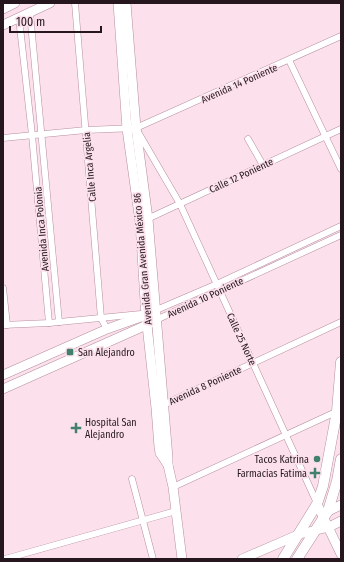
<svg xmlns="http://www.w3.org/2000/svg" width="344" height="562" font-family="'Fira Sans Condensed',sans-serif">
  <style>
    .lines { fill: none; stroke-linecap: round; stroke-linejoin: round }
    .street-casing { stroke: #b78e9f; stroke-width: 7 }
    .secondary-casing { stroke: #b78e9f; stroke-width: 10 }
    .primary-casing { stroke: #b78e9f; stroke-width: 11 }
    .street { stroke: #fff; stroke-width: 6 }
    .secondary { stroke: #fff; stroke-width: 9 }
    .primary { stroke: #fff; stroke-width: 10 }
    .poi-dot { fill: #41806d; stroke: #fce1ec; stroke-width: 1.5 }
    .labels { text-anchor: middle; stroke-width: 3.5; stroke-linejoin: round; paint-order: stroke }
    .street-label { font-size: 10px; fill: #26171e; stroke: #fce1ec }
    .poi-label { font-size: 10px; fill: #26171e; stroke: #fce1ec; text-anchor: start }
  </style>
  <rect width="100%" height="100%" fill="#fce1ec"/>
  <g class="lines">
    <defs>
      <g id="street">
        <polyline points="75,3 101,318 107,329"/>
        <polyline points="30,13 59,322"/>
        <polyline points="19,18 32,135 49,323"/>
        <polyline points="289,60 341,169"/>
        <polyline points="138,132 180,204 317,503"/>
        <polyline points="3,138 86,130 136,128 341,36"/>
        <polyline points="248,139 263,165"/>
        <polyline points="145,220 341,129"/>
        <polyline points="3,288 7,325"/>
        <polyline points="154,311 217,284 341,226"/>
        <polyline points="156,320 341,235"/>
        <polyline points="3,325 49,323 141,314"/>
        <polyline points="161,406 341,322"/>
        <polyline points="132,479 153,559"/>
        <polyline points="173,487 338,411"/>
        <polyline points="5,559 176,511"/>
      </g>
      <g id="secondary">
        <polyline points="118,3 127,129 140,222 146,316 156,408 159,447 160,453 168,465"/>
        <polyline points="126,3 136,128 148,219 168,458 168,465 173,487 182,559"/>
        <polyline points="3,9 15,3"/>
        <polyline points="3,25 50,3"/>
        <polyline points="3,375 107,329 152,313"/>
        <polyline points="3,389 151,323"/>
        <polyline points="317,504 341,554"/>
        <polyline points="324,513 341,505"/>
        <polyline points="242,559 300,534 329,527 341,521"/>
      </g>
      <g id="primary">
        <polyline points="283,559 317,504 323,486 337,411 341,362"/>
        <polyline points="297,559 328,511 337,481 341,459"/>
      </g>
    </defs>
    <!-- street casing -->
    <use href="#street" class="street-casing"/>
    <!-- secondary casing -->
    <use href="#secondary" class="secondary-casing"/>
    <!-- primary casing -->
    <use href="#primary" class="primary-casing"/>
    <!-- street -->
    <use href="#street" class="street"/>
    <!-- secondary -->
    <use href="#secondary" class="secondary"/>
    <!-- primary -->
    <use href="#primary" class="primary"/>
  </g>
  <!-- markers -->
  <g class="poi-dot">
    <rect x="66" y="348" width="8" height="8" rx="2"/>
    <path d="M74 422h4v4h4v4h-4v4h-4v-4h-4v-4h4z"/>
    <circle cx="317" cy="459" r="4"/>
    <path d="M313 467h4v4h4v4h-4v4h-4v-4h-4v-4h4z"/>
  </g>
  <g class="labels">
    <!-- street labels -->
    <g class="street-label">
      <text transform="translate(239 83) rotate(-24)" y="4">Avenida 14 Poniente</text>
      <text transform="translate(89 167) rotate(-95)" y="4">Calle Inca Argelia</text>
      <text transform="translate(241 175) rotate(-25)" y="4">Calle 12 Poniente</text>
      <text transform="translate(41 229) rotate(-95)" y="4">Avenida Inca Polonia</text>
      <text transform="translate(142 259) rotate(-95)" y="4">Avenida Gran Avenida México 86</text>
      <text transform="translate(205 297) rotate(-25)" y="4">Avenida 10 Poniente</text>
      <text transform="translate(242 339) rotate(65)" y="4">Calle 25 Norte</text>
      <text transform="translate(205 385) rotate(-25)" y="4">Avenida 8 Poniente</text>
    </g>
    <!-- poi labels -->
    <g class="poi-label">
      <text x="78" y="356">San Alejandro</text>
      <text x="85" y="426">Hospital San<tspan x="85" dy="12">Alejandro</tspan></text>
      <text x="309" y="463" text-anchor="end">Tacos Katrina</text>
      <text x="307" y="477" text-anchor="end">Farmacias Fatima</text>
    </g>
  </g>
  <!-- border -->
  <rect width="344" height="562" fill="none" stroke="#26171e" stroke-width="8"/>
  <!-- scale -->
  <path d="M10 26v6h91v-6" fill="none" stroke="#26171e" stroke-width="2"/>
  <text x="16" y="26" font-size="12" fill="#26171e" stroke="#fce1ec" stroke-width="3" paint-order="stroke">100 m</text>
</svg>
